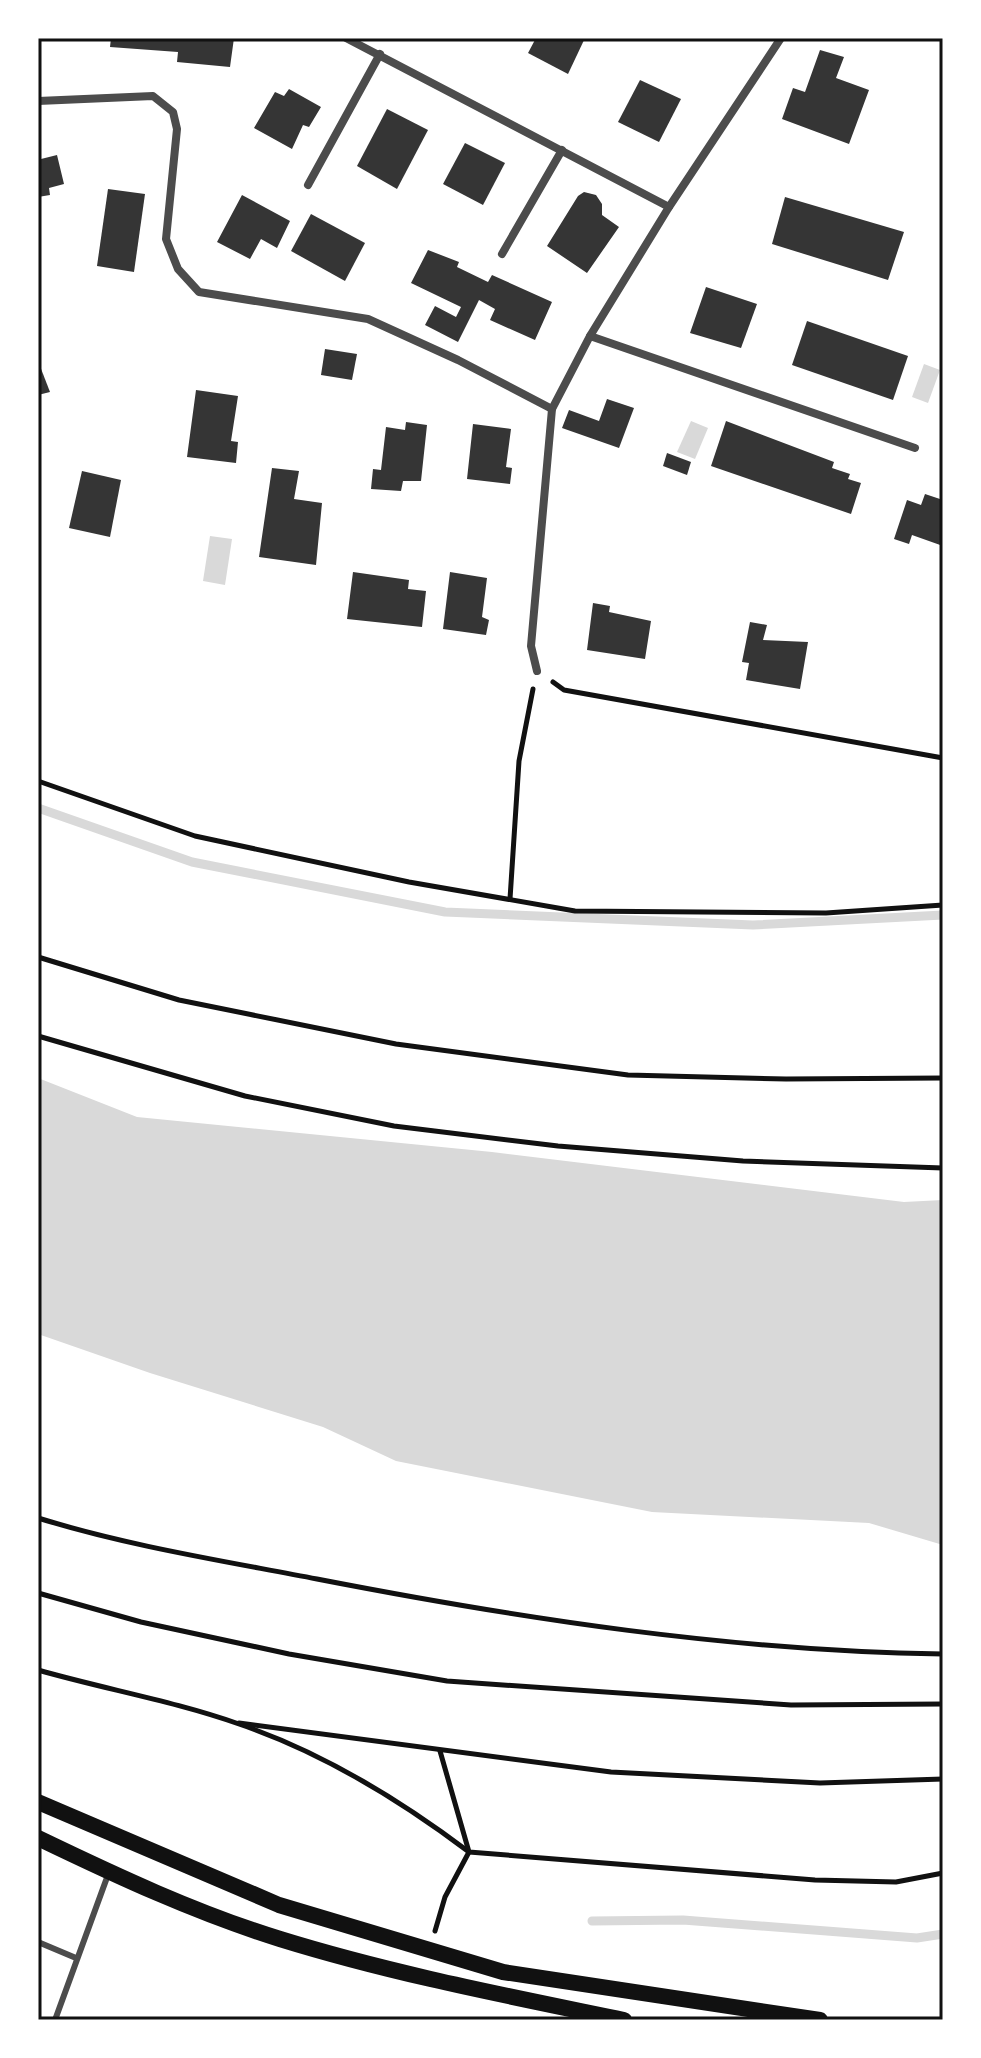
<svg xmlns="http://www.w3.org/2000/svg" width="981" height="2058" font-family="Lora,serif">
  <style>
    .water { fill: #d9d9d9 }
    .lines { fill: none; stroke-linecap: round; stroke-linejoin: round }
    .stream { stroke: #d9d9d9; stroke-width: 9 }
    .building { fill: #353535 }
    .path { stroke: #111; stroke-width: 5 }
    .service { stroke: #4c4c4c; stroke-width: 6 }
    .minor { stroke: #4c4c4c; stroke-width: 8 }
    .secondary { stroke: #111; stroke-width: 16 }
    .neatline { fill: none; stroke: #111; stroke-width: 3 }
  </style>
  <rect width="100%" height="100%" fill="#fff"/>
  <!-- water -->
  <g class="water">
    <polygon points="924,364 940,370 928,403 912,397"/>
    <polygon points="691,421 708,428 695,459 677,452"/>
    <polygon points="210,536 232,539 225,585 203,581"/>
    <polygon points="38,1078 137,1117 492,1152 904,1202 943,1200 943,1545 869,1523 652,1512 396,1461 323,1427 150,1373 38,1334"/>
  </g>
  <g class="lines">
    <!-- stream -->
    <g class="stream">
      <polyline points="38,808 192,862 445,912 753,925 943,915"/>
      <polyline points="592,1921 683,1920 917,1938 943,1934"/>
    </g>
  </g>
  <!-- building -->
  <g class="building">
    <polygon points="111,38 234,38 230,67 177,62 178,52 110,47"/>
    <polygon points="536,38 585,38 568,74 528,53"/>
    <polygon points="820,50 844,57 836,78 869,90 849,144 782,119 793,88 805,92"/>
    <polygon points="640,80 681,99 659,142 618,122"/>
    <polygon points="289,89 321,107 309,127 303,125 292,149 254,128 275,92 284,96"/>
    <polygon points="387,109 428,130 397,189 357,166"/>
    <polygon points="465,143 505,163 483,205 443,184"/>
    <polygon points="38,153 41,159 57,155 64,184 49,188 50,195 38,197"/>
    <polygon points="108,189 145,194 134,272 97,266"/>
    <polygon points="584,192 596,195 602,204 602,215 619,227 587,273 547,246 578,196"/>
    <polygon points="242,195 290,221 277,248 261,239 250,259 217,242"/>
    <polygon points="785,197 904,232 888,280 772,244"/>
    <polygon points="311,214 365,243 345,281 291,251"/>
    <polygon points="428,250 459,262 457,267 488,282 492,275 552,302 535,340 490,320 495,309 479,300 458,342 425,325 435,306 456,317 461,307 411,283"/>
    <polygon points="706,287 757,304 741,348 690,333"/>
    <polygon points="807,321 908,356 893,400 792,365"/>
    <polygon points="325,349 357,354 352,380 321,375"/>
    <polygon points="38,361 50,392 38,395"/>
    <polygon points="196,390 238,396 231,441 238,442 236,463 187,457"/>
    <polygon points="607,399 634,408 619,448 562,428 569,410 599,421"/>
    <polygon points="726,421 834,462 832,468 850,474 848,479 861,483 851,514 711,466"/>
    <polygon points="406,422 427,425 421,481 403,481 401,491 371,489 373,469 381,470 386,427 405,430"/>
    <polygon points="473,424 511,429 506,467 512,468 510,484 467,479"/>
    <polygon points="667,453 691,462 687,475 663,466"/>
    <polygon points="272,468 299,471 294,499 322,503 316,565 259,557"/>
    <polygon points="82,471 121,480 110,537 69,528"/>
    <polygon points="925,494 943,500 943,546 912,535 909,544 894,539 907,500 921,505"/>
    <polygon points="353,572 409,580 408,589 426,591 422,627 347,619"/>
    <polygon points="450,572 487,578 482,617 489,620 486,635 443,629"/>
    <polygon points="593,603 610,606 609,612 651,621 645,659 587,650"/>
    <polygon points="750,622 767,625 763,640 808,642 800,689 746,680 749,663 742,662"/>
  </g>
  <g class="lines">
    <!-- path -->
    <g class="path">
      <polyline points="553,682 564,690 943,758"/>
      <polyline points="38,781 195,836 409,882 575,911 826,913 943,905"/>
      <polyline points="510,899 519,761 533,689"/>
      <polyline points="38,957 179,1000 396,1044 628,1075 786,1079 943,1078"/>
      <polyline points="38,1036 245,1096 394,1126 558,1146 743,1161 943,1168"/>
      <path d="M38,1518C128,1546 224,1561 317,1579C523,1619 732,1651 943,1654"/>
      <polyline points="38,1593 141,1622 289,1654 447,1681 791,1705 943,1704"/>
      <path d="M38,1670C104,1689 174,1701 239,1724C322,1752 400,1800 469,1852L445,1897L435,1931"/>
      <polyline points="239,1723 611,1772 820,1783 943,1779"/>
      <polyline points="440,1751 469,1852 815,1880 896,1882 943,1873"/>
    </g>
    <!-- service -->
    <g class="service">
      <polyline points="38,1942 76,1958"/>
      <polyline points="55,2020 109,1872"/>
    </g>
    <!-- minor -->
    <g class="minor">
      <polyline points="346,38 669,207"/>
      <polyline points="38,101 153,96 173,112 177,129 166,239 178,269 199,292 368,319 458,360 552,409"/>
      <polyline points="308,185 380,54"/>
      <polyline points="502,254 562,150"/>
      <polyline points="590,336 915,448"/>
      <polyline points="537,671 531,646 552,409 590,336 669,207 781,38"/>
    </g>
    <!-- secondary -->
    <g class="secondary">
      <polyline points="38,1802 279,1905 503,1972 820,2020"/>
      <path d="M38,1838C117,1876 196,1913 280,1939C393,1974 508,1996 624,2020"/>
    </g>
  </g>
  <!-- border -->
  <rect width="981" height="2058" fill="none" stroke="#ffffff" stroke-width="80"/>
  <rect x="40" y="40" width="901" height="1978" class="neatline"/>
</svg>
